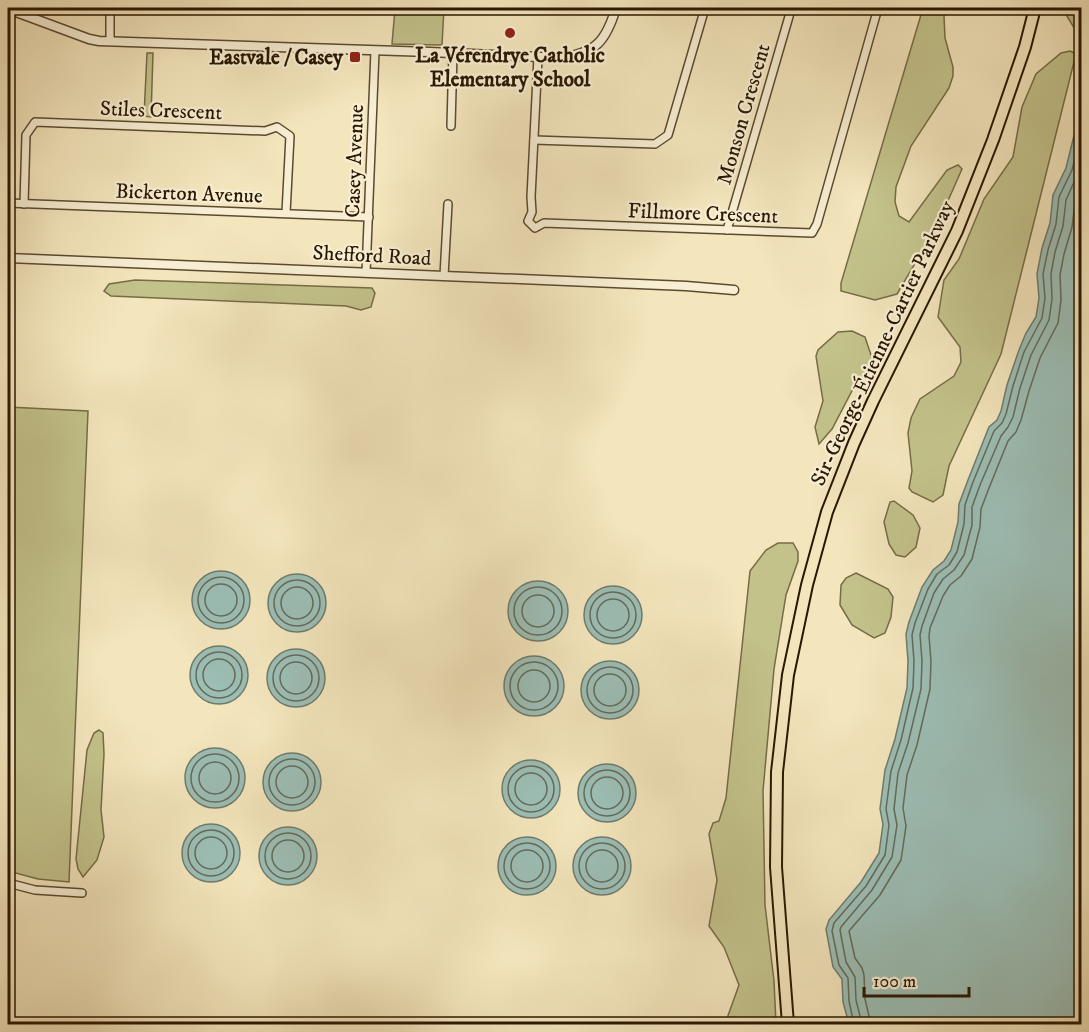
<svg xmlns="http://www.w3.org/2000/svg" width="1089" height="1032" font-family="'IM FELL DW Pica',serif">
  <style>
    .green { fill: #c3c28b; stroke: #766c46; stroke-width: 1.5 }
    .water { fill: #9cbeb5; stroke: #6e7b6d; stroke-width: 1.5 }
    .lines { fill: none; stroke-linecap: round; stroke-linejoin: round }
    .shore { stroke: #636a5a; stroke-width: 1.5 }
    .minor-casing { stroke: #5c4a2f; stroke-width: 10 }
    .tertiary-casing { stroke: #5c4a2f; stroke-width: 11 }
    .primary-casing { stroke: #2a1700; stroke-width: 14 }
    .minor { stroke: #f7eed3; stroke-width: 7 }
    .tertiary { stroke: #f7eed3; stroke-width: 8 }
    .primary { stroke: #f3e5bc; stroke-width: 10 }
    .poi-dot { fill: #8f2418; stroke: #f7eed3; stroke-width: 2 }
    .labels { text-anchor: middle; stroke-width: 4.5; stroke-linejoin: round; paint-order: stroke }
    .poi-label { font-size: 21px; font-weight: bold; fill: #2a1700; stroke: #f7eed3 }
    .street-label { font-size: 21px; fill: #2a1700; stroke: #f7eed3 }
  </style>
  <rect width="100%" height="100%" fill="#f3e5bc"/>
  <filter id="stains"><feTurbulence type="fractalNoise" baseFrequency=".00333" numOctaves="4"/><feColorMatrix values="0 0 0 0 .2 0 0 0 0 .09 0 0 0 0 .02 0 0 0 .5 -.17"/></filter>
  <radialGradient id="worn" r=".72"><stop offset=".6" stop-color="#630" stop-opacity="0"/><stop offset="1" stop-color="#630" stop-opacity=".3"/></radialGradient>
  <!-- green -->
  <g class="green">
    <polygon points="361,8 444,8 442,45 392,44 395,9"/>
    <polygon points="923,8 946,8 944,16 945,38 953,67 953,76 949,88 911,146 896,187 895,202 899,216 909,222 947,170 958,165 962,169 936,228 897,294 875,300 841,291 841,283"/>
    <polygon points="1062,8 1081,8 1081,21 1076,31"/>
    <polygon points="1070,51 1076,54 1001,354 949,466 943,495 933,502 912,492 909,488 912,471 908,433 911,418 920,399 954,376 961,362 960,347 938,317 944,280 959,259 984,199 1013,157 1022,107 1036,74 1061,53"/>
    <polygon points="147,53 153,53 151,117 144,116"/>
    <polygon points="135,280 372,288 375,293 371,307 361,310 346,306 111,296 104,291 109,284"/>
    <polygon points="852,331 865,337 872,358 867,375 854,387 832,429 819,444 815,427 823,401 816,356 818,350 838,332"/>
    <polygon points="8,407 88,411 69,882 38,879 8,871"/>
    <polygon points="894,501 913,515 920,528 916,547 905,557 896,555 889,544 884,522 890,502"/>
    <polygon points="778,543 793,543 798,552 798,561 786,595 774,669 763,791 765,905 774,981 776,1024 725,1024 739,985 724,947 709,926 717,880 709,834 713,823 719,821 726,798 750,571 766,550"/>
    <polygon points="856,573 888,589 893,597 891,617 885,633 874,638 852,625 840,605 841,585 846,578"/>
    <polygon points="99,730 103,733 104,754 101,810 104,837 97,860 83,877 78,869 76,859 87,750 94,733"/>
    <polygon points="68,1018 176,1022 176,1024 68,1024"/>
  </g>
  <!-- water -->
  <g class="water">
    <polygon points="1081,107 1081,1024 849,1024 843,1002 842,979 833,967 826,929 829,920 861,882 879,853 883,824 880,809 885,770 895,739 907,688 908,661 906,634 909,622 922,587 933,570 944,561 951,550 958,522 959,504 968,480 989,427 997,420 1001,411 1007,385 1019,350 1026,333 1036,317 1039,298 1037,274 1042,248 1050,223 1053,195 1066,168"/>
    <circle cx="221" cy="600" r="29"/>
    <circle cx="297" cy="603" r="29"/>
    <circle cx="538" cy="611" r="30"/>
    <circle cx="613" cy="615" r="29"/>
    <circle cx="219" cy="675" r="29"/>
    <circle cx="296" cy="678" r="29"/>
    <circle cx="534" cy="686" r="30"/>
    <circle cx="610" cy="690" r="29"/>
    <circle cx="215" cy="778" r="30"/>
    <circle cx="292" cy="782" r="29"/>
    <circle cx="531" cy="789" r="29"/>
    <circle cx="607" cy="793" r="29"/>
    <circle cx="211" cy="853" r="29"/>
    <circle cx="288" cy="856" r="29"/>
    <circle cx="527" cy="866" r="29"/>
    <circle cx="602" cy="866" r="29"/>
  </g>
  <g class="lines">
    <!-- shore -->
    <g class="shore">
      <circle cx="221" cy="600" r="23"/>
      <circle cx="297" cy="603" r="23"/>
      <circle cx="221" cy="600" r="16"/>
      <circle cx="297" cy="603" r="16"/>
      <circle cx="538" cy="611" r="24"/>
      <circle cx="613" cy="615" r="23"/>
      <circle cx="538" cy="611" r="16"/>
      <circle cx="613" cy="615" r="16"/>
      <circle cx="219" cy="675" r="23"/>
      <circle cx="296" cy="678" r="23"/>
      <circle cx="219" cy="675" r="16"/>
      <circle cx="296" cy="678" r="16"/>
      <circle cx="534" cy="686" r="24"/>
      <circle cx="610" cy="690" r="23"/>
      <circle cx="534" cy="686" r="16"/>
      <circle cx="610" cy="690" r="16"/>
      <circle cx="215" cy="778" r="24"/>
      <circle cx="292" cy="782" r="23"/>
      <circle cx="215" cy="778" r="16"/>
      <circle cx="531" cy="789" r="23"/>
      <circle cx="292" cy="782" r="16"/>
      <circle cx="607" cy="793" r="23"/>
      <circle cx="531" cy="789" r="16"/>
      <circle cx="607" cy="793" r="16"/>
      <circle cx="211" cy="853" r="23"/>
      <circle cx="288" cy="856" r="23"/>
      <circle cx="211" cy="853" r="16"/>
      <circle cx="288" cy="856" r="16"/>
      <circle cx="527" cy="866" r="23"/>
      <circle cx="602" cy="866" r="23"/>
      <circle cx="527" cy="866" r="16"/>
      <circle cx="602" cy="866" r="16"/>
      <polyline points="854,1024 849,1001 848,978 839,965 832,931 834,923 866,886 885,855 889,825 886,809 891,771 901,740 913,688 914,661 912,635 915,623 928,589 937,574 949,565 957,552 964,524 965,505 973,482 994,431 1002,423 1006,414 1013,386 1024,352 1042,318 1045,298 1043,274 1048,250 1056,224 1059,197 1072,170 1082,131"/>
      <polyline points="862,1024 856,1000 855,977 846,962 840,930 841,927 872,890 892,857 897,825 894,809 898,773 908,743 921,689 922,661 920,635 922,626 934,593 943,579 954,570 964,555 972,525 972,507 980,485 1001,436 1008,427 1013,417 1020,388 1031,355 1049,320 1052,299 1051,274 1055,252 1063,226 1066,200 1078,173 1082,163"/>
      <polyline points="871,1024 865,999 864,975 862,968 855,958 849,931 880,895 901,860 906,826 903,808 907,775 917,745 930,689 931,661 929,636 930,628 943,596 950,585 961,576 972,559 980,527 981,509 989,488 1008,441 1016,432 1021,420 1029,391 1040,358 1058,323 1061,300 1060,275 1064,254 1072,227 1075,203 1082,189"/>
    </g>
    <defs>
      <g id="minor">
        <polyline points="110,41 110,8"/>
        <polyline points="538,57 531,197 532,212 528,221 535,228 544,223 812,233 817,224 878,8"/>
        <polyline points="451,126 453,53"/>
        <polyline points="534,140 655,144 668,135 705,8"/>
        <polyline points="8,203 369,217"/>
        <polyline points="24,204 26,135 35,122 265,131 277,127 290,136 286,213"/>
        <polyline points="727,230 790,13 788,8"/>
        <polyline points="366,273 375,51"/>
        <polyline points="444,276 448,204"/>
        <polyline points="8,883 35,890 82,893"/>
      </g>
      <g id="tertiary">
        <path d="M8,9L89,39L99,41L430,52L561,58C596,53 606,41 616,8"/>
        <polyline points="8,258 567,281 686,286 734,290"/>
      </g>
      <polyline id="primary" points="788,1024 776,867 777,772 788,675 807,585 827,512 854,443 873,401 957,231 993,140 1025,47 1035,8"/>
    </defs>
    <!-- minor casing -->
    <use href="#minor" class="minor-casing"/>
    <!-- tertiary casing -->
    <use href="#tertiary" class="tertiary-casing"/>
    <!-- primary casing -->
    <use href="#primary" class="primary-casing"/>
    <!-- minor -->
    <use href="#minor" class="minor"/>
    <!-- tertiary -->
    <use href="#tertiary" class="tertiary"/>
    <!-- primary -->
    <use href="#primary" class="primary"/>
  </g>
  <!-- markers -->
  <g class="poi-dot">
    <circle cx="510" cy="33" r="6"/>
    <rect x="349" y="51" width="12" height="12" rx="3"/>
  </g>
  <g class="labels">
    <!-- poi labels -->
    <g class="poi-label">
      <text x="510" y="62">La Vérendrye Catholic<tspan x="510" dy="24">Elementary School</tspan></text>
      <text x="343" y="64" text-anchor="end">Eastvale / Casey</text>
    </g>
    <!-- street labels -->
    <g class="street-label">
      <text transform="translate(161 110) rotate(2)" y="7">Stiles Crescent</text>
      <text transform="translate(743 114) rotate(-74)" y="7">Monson Crescent</text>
      <text transform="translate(354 161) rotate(-88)" y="7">Casey Avenue</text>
      <text transform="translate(189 193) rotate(2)" y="7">Bickerton Avenue</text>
      <text transform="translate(703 213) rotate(2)" y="7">Fillmore Crescent</text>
      <text transform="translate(372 255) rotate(3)" y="7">Shefford Road</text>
      <text transform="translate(882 343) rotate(-65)" y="7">Sir-George-Étienne-Cartier Parkway</text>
    </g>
  </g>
  <!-- margin -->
  <rect width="1089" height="1032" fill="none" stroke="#f3e5bc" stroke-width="30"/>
  <rect x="9" y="9" width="1071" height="1014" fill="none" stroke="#2a1700" stroke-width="3"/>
  <rect x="15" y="15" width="1059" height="1002" fill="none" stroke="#2a1700" stroke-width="1.5"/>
  <!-- scale -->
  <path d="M864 987v9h105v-9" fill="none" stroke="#2a1700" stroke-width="3"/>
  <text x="873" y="987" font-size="18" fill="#2a1700" stroke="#f7eed3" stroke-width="4.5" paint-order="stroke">100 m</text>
  <rect width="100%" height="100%" filter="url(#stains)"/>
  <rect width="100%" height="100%" fill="url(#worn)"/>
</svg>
